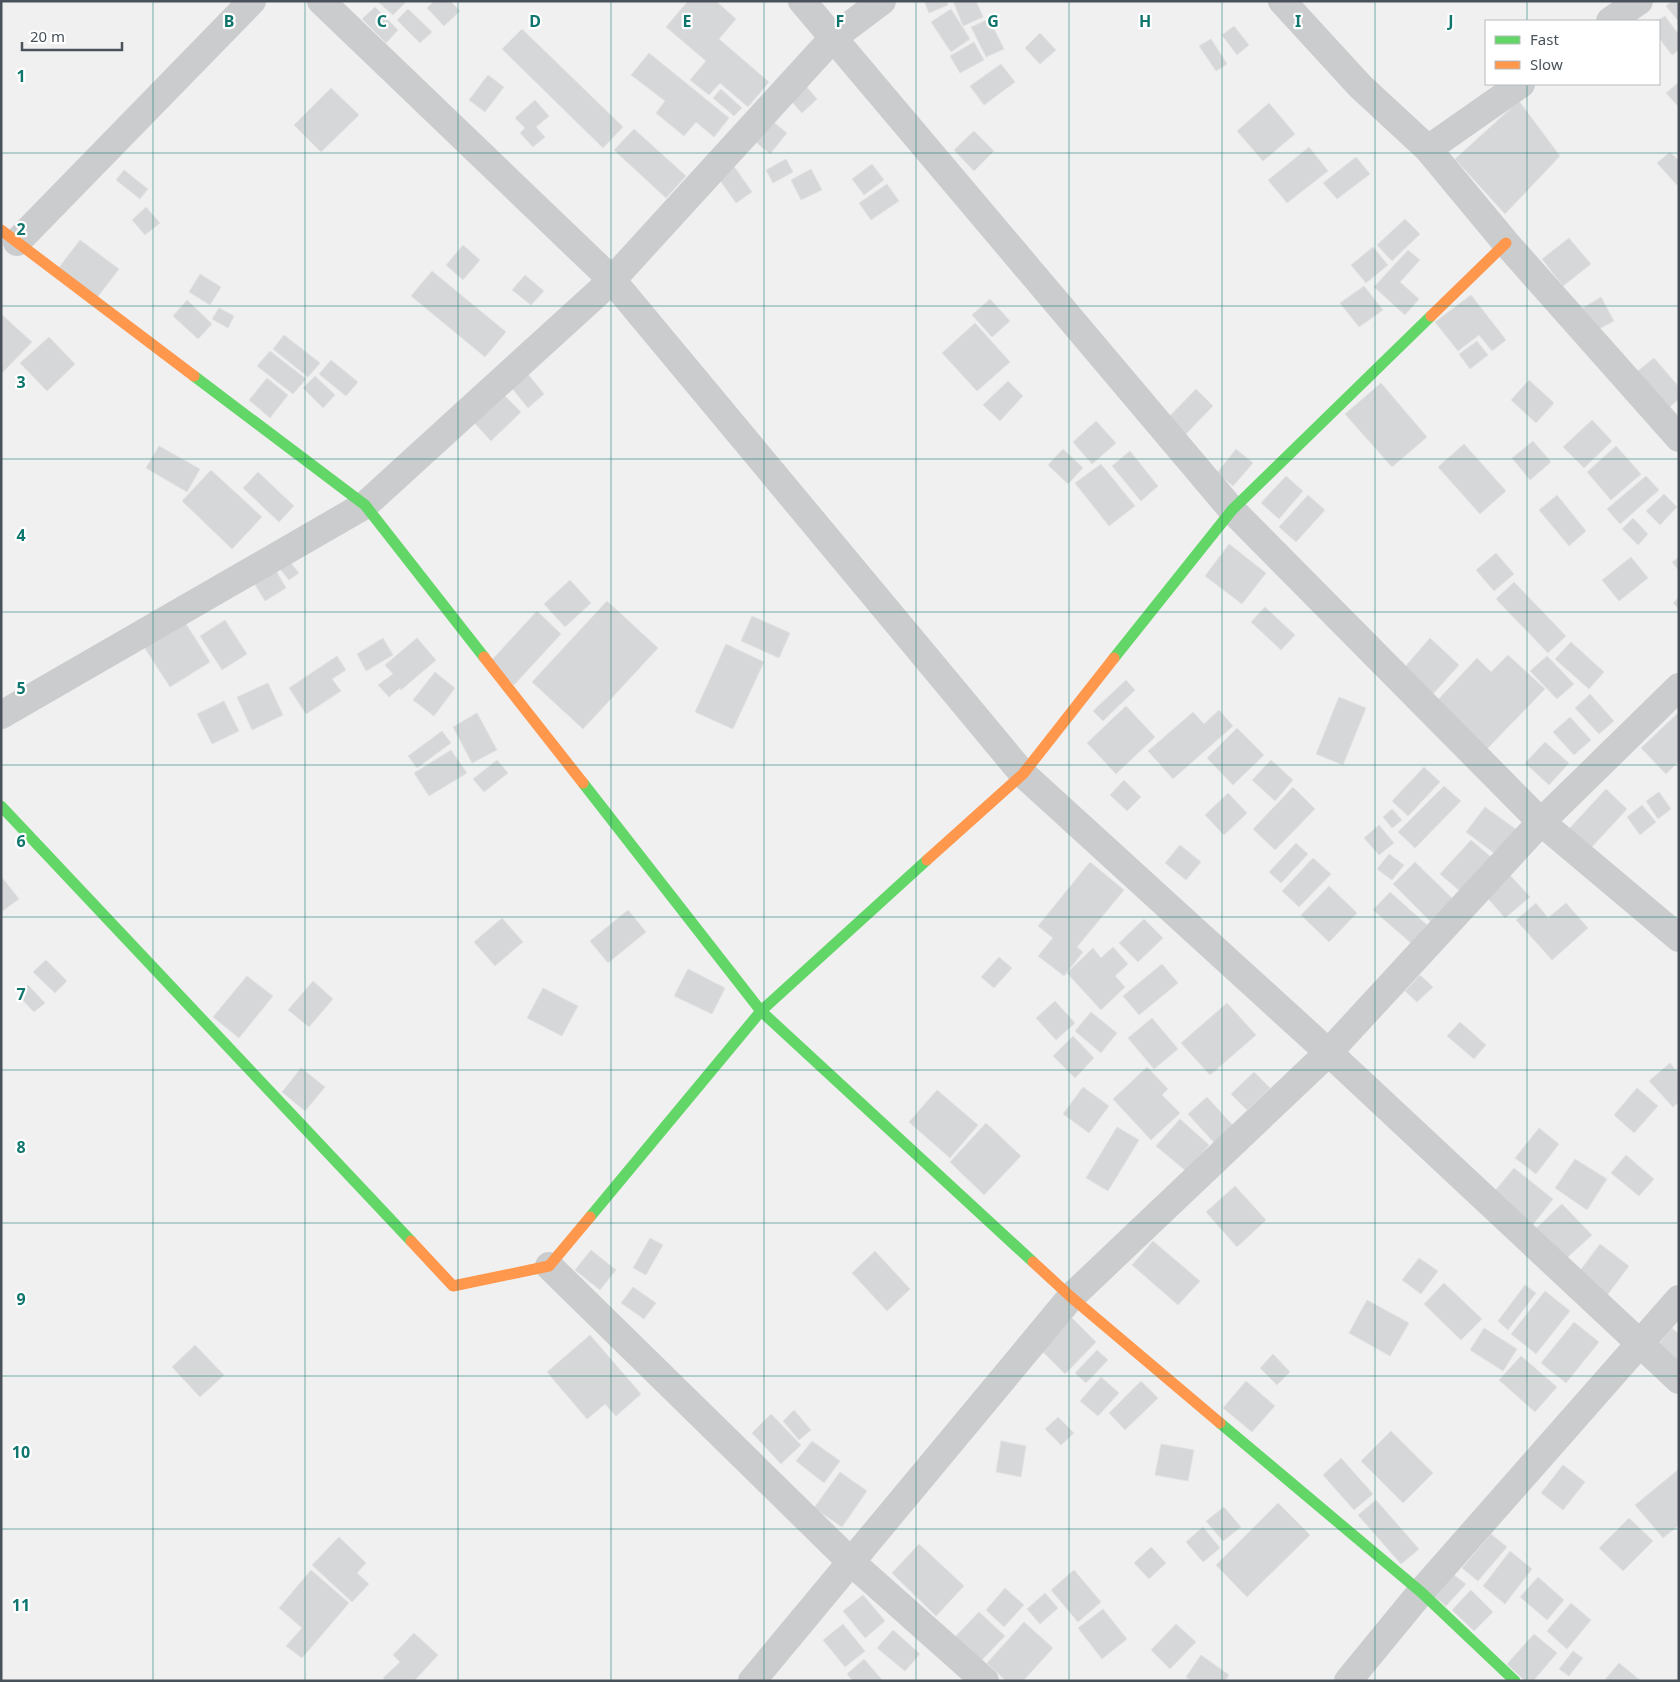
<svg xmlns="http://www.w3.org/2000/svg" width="1680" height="1682" font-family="'Noto Sans',sans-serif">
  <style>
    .building { fill: #d6d7d9; stroke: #e2e2e3 }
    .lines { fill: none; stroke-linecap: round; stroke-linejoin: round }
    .street { stroke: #caccce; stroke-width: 28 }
    .fast { stroke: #63d668; stroke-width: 11 }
    .slow { stroke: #ff974d; stroke-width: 11 }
    .grid { fill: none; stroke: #0f766e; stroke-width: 1; stroke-opacity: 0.55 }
    .grid-label { font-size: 16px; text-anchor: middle; font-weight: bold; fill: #0f766e; stroke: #fff; stroke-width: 4.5; stroke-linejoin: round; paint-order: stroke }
  </style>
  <rect width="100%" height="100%" fill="#f0f0f0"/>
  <!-- building -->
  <g class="building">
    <polygon points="377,1 406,1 406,2 393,15"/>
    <polygon points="434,1 450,1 460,11 444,26 427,8"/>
    <polygon points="688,1 716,1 736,19 719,39 769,82 748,107 720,83 709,95 690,80 706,61 666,27"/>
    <polygon points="924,1 947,1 948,5 929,13"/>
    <polygon points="953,1 976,1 983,17 963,26"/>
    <polygon points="1672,1 1679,1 1679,22 1666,6"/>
    <polygon points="375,7 398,30 386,43 362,19"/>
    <polygon points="408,9 432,32 420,43 397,20"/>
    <polygon points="951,9 970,39 951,52 931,22"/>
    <polygon points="1665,16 1679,35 1679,50 1672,55 1659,38 1659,21 1657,21"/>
    <polygon points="989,19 1004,49 986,57 971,27"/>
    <polygon points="1234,26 1249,45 1237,55 1222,35"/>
    <polygon points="522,29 623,127 603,148 502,49"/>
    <polygon points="1040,33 1056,50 1040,64 1025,48"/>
    <polygon points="1211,39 1227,64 1216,71 1199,46"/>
    <polygon points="974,42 984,60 960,73 950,56"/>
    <polygon points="649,53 729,118 714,137 696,122 684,136 656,113 665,101 631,75"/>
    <polygon points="1001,64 1015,82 984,105 970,86"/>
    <polygon points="488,75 504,87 485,112 469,100"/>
    <polygon points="1679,82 1679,107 1666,93"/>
    <polygon points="804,84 817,99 802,113 789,99"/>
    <polygon points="331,88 359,115 321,152 294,125"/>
    <polygon points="721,89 742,108 734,116 713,98"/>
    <polygon points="535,100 549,116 536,127 545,137 533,147 520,133 525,128 515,118"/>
    <polygon points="1519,101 1560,156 1505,214 1455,159"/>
    <polygon points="1269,103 1295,134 1263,161 1237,131"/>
    <polygon points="768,118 787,133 770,154 751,138"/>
    <polygon points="634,129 686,176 666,198 614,150"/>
    <polygon points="974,131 994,151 974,171 954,150"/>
    <polygon points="1309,147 1328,171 1287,203 1268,180"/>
    <polygon points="1670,152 1679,161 1679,184 1677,185 1657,163"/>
    <polygon points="1356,157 1370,174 1337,199 1323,183"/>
    <polygon points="786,159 793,172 773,183 766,170"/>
    <polygon points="872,164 884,180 864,195 852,179"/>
    <polygon points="733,165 752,192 736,203 717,176"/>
    <polygon points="811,169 822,190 801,200 791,180"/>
    <polygon points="124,170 148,189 140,199 116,180"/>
    <polygon points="887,184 899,201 871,220 859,203"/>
    <polygon points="146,207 160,223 145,235 132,220"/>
    <polygon points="1405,219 1420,234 1392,261 1377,245"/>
    <polygon points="1569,238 1591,264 1563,286 1542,259"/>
    <polygon points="80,240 119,269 96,299 57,270"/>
    <polygon points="463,245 480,260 463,280 446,265"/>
    <polygon points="1373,247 1388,265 1366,283 1351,265"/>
    <polygon points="1408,250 1420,260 1400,282 1419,299 1405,315 1374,287"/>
    <polygon points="432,271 506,332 485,357 411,296"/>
    <polygon points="200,274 221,287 210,305 189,292"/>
    <polygon points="525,275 544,291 531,305 512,290"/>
    <polygon points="1364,286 1383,310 1359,327 1340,303"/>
    <polygon points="1471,295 1506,340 1492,351 1479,335 1458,351 1435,322"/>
    <polygon points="1601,297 1614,321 1591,333 1578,311"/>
    <polygon points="990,299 1010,321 992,337 972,315"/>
    <polygon points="187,300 212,324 198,339 173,316"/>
    <polygon points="219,308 234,316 228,328 212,319"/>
    <polygon points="1,314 32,342 1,374"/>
    <polygon points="975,323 1010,362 977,391 942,353"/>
    <polygon points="284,335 320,363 308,377 273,349"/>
    <polygon points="49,337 75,364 47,391 20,363"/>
    <polygon points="1477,341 1488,355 1470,369 1459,354"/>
    <polygon points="270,351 306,379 293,394 257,366"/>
    <polygon points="1654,358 1679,387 1679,399 1660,415 1629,378"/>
    <polygon points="331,360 358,382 346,396 319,374"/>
    <polygon points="527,373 544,394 528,408 511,387"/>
    <polygon points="315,376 335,395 323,408 303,388"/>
    <polygon points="267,378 288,395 270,418 249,400"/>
    <polygon points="1529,380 1554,403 1536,423 1511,400"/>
    <polygon points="1008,381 1023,396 1000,421 983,405"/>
    <polygon points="1381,383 1427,437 1392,467 1345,414"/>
    <polygon points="1196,389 1213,406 1178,442 1161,425"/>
    <polygon points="500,391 521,412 491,441 471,419"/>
    <polygon points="1592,420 1612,441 1584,468 1563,447"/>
    <polygon points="1096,421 1116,443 1092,464 1073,442"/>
    <polygon points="1533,441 1551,462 1530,480 1512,458"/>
    <polygon points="1464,444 1506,491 1480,514 1438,467"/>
    <polygon points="159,446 200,469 187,492 146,468"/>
    <polygon points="1616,446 1641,474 1611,500 1587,472"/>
    <polygon points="1063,449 1083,468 1068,484 1048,465"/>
    <polygon points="1236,449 1253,463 1233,486 1217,473"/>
    <polygon points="1130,451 1158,486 1141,501 1112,466"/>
    <polygon points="1101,464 1135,506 1109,526 1075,483"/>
    <polygon points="211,470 262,517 232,549 182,501"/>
    <polygon points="258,472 294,506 279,522 243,488"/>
    <polygon points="1286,476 1303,491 1279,519 1261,503"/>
    <polygon points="1646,476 1659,490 1620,524 1607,509"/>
    <polygon points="1664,494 1677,507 1660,525 1646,511"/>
    <polygon points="1308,495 1325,510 1296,542 1279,527"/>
    <polygon points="1557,495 1586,531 1569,546 1539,510"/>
    <polygon points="1633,518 1648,534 1638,545 1622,529"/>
    <polygon points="1229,544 1266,573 1242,604 1205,576"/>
    <polygon points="1496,553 1514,574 1494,591 1476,570"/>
    <polygon points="1631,557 1648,578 1619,601 1602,580"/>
    <polygon points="1679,557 1679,571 1672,562"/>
    <polygon points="271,562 286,588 265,601 249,575"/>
    <polygon points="290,562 299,573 289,580 280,569"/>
    <polygon points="570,580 591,603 565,627 544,604"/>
    <polygon points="1514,582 1566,636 1548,653 1496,599"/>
    <polygon points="1679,597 1679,609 1673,603"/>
    <polygon points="607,601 658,648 583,729 532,682"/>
    <polygon points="1265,607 1295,635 1281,650 1251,622"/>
    <polygon points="537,611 561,634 514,685 489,663"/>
    <polygon points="181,616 210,662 170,687 141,642"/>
    <polygon points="752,616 790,633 779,658 741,641"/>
    <polygon points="225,620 247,654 222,670 200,636"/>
    <polygon points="383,638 393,655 366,671 357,654"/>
    <polygon points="417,638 436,660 401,690 400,688 389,697 378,685 393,674 385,665"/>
    <polygon points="1430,638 1459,665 1433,694 1404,668"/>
    <polygon points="1571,642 1604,672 1589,689 1555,659"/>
    <polygon points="726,644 764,662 733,729 695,712"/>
    <polygon points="1508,655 1545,689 1483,753 1433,705 1477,658 1491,672"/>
    <polygon points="337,656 346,670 332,679 341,691 306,714 289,688"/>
    <polygon points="1547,656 1574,684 1557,699 1530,671"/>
    <polygon points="435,672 455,688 434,716 413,700"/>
    <polygon points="1126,680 1135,690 1103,721 1093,711"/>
    <polygon points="268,683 283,715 252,730 237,697"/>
    <polygon points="1590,694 1614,721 1599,734 1575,708"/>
    <polygon points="1339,697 1366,708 1343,765 1316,754"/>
    <polygon points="224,701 239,731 212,744 197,714"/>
    <polygon points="1126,706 1155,737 1116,774 1087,743"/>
    <polygon points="1219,710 1233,726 1173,779 1148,751 1193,712 1204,724"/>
    <polygon points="1679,712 1679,761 1666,774 1641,748"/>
    <polygon points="477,713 497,750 472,763 453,727"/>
    <polygon points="1570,717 1591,740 1574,755 1553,732"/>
    <polygon points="1237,728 1264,755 1233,785 1207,758"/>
    <polygon points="442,731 451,743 417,768 408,756"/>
    <polygon points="1545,742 1569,763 1549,785 1525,763"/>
    <polygon points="451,750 467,773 429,796 414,773"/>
    <polygon points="497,760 508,773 484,792 473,779"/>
    <polygon points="1271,760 1293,780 1275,801 1252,780"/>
    <polygon points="1424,767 1440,782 1408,816 1392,801"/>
    <polygon points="1124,780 1141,797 1127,811 1110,795"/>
    <polygon points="1444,786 1461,801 1415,848 1398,832"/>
    <polygon points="1293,787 1315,809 1275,850 1253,829"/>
    <polygon points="1606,789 1627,809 1589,850 1568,830"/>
    <polygon points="1659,792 1671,809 1658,819 1646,801"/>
    <polygon points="1228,793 1247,813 1224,835 1205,815"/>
    <polygon points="1642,805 1656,822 1640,835 1627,817"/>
    <polygon points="1485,807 1517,830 1498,856 1466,832"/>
    <polygon points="1392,809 1402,820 1392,828 1383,817"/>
    <polygon points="1379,825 1394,843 1379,855 1364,838"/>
    <polygon points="1471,840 1492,858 1461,892 1440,874"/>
    <polygon points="1296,843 1308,854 1281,883 1269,872"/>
    <polygon points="1180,845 1201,862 1186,880 1165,863"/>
    <polygon points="1389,854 1404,865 1392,880 1377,869"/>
    <polygon points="1313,858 1331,874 1299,907 1282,891"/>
    <polygon points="1090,862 1124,890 1077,947 1083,952 1064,976 1038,956 1053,938 1038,926"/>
    <polygon points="1415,862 1454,900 1431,922 1393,884"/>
    <polygon points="1510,875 1530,897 1505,918 1486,896"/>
    <polygon points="1,876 19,899 1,912"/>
    <polygon points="1329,886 1357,913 1329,942 1301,915"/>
    <polygon points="1390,892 1427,925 1411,943 1373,910"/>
    <polygon points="1536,903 1548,918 1566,903 1588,928 1552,960 1516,920"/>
    <polygon points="628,910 646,932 608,963 590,941"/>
    <polygon points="502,918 523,942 495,966 474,942"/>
    <polygon points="1144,919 1163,938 1138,962 1119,943"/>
    <polygon points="1113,947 1128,964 1115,976 1125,987 1101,1010 1067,973 1093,948 1101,958"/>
    <polygon points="999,957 1012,968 994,988 981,977"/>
    <polygon points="46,960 67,981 55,993 33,972"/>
    <polygon points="1162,964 1178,983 1139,1015 1123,996"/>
    <polygon points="688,969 725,988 712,1014 674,996"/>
    <polygon points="1420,975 1433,987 1417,1002 1405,991"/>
    <polygon points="247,976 273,996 239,1038 213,1017"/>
    <polygon points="313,981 333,999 309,1027 288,1010"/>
    <polygon points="28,985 45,1003 34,1012 18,995"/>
    <polygon points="543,988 578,1006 562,1036 527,1018"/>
    <polygon points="1055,1001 1075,1023 1056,1040 1036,1018"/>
    <polygon points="1227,1003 1256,1035 1210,1075 1181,1043"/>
    <polygon points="1091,1012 1117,1033 1101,1053 1075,1031"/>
    <polygon points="1152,1018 1178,1049 1154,1069 1128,1038"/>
    <polygon points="1460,1022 1486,1045 1474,1059 1447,1036"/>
    <polygon points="1073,1036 1094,1058 1075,1078 1053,1056"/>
    <polygon points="1670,1063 1679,1074 1679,1102 1673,1107 1649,1081"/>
    <polygon points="1147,1067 1168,1089 1162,1095 1180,1113 1151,1140 1113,1099"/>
    <polygon points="301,1068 325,1087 305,1111 282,1092"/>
    <polygon points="1254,1072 1270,1088 1247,1110 1231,1094"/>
    <polygon points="1083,1087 1109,1106 1089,1133 1063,1114"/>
    <polygon points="1637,1088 1658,1106 1634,1133 1614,1115"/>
    <polygon points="937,1090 978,1125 950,1158 909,1122"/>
    <polygon points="1207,1097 1237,1130 1218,1147 1188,1114"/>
    <polygon points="1180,1119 1209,1145 1186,1171 1156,1146"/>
    <polygon points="986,1123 1021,1156 984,1195 950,1162"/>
    <polygon points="1117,1127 1139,1140 1108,1191 1086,1178"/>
    <polygon points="1539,1128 1559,1144 1536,1174 1515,1158"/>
    <polygon points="1626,1155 1654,1179 1639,1196 1611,1173"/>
    <polygon points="1575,1159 1607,1179 1587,1210 1555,1188"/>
    <polygon points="1514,1168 1553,1199 1528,1231 1489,1198"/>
    <polygon points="1235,1186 1266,1220 1237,1247 1206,1212"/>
    <polygon points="1562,1204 1592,1235 1560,1264 1531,1233"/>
    <polygon points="650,1238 663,1245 646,1275 633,1268"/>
    <polygon points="1153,1241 1200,1281 1178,1305 1132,1265"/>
    <polygon points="1600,1244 1629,1266 1605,1298 1576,1276"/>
    <polygon points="591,1250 616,1270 600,1290 575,1270"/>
    <polygon points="875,1251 910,1289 887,1311 852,1273"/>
    <polygon points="1419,1258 1438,1271 1421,1294 1402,1280"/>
    <polygon points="1444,1283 1482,1319 1461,1340 1424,1304"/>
    <polygon points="1525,1285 1536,1293 1508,1330 1498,1321"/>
    <polygon points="633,1287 656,1303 644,1319 621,1303"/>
    <polygon points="1545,1291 1570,1311 1536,1354 1511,1334"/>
    <polygon points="1367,1300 1409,1323 1390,1356 1349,1333"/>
    <polygon points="1069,1315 1096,1342 1065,1374 1038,1347"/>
    <polygon points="1574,1322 1599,1342 1566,1383 1541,1363"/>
    <polygon points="1484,1328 1517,1349 1503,1371 1470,1350"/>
    <polygon points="1672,1328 1679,1334 1679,1362 1658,1345"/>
    <polygon points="590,1335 641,1394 616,1416 605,1404 587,1419 547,1372"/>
    <polygon points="195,1345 224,1375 200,1397 172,1367"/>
    <polygon points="1097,1350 1108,1360 1086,1383 1075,1373"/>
    <polygon points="1273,1354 1290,1372 1277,1385 1260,1368"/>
    <polygon points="1521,1356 1557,1387 1535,1412 1499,1380"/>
    <polygon points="1101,1377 1119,1393 1098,1416 1080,1401"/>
    <polygon points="1141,1381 1158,1398 1125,1430 1109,1413"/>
    <polygon points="1246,1381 1275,1406 1252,1432 1223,1408"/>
    <polygon points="794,1410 811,1430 799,1440 783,1421"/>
    <polygon points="771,1414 801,1445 781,1464 752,1433"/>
    <polygon points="1058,1417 1074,1433 1061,1445 1045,1429"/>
    <polygon points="1391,1431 1433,1473 1403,1503 1361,1461"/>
    <polygon points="812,1441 840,1461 824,1483 796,1461"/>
    <polygon points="1001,1441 1026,1446 1021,1477 996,1472"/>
    <polygon points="1161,1444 1194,1450 1188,1481 1155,1475"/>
    <polygon points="1341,1458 1373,1494 1354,1510 1323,1475"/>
    <polygon points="1563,1465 1585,1482 1563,1510 1541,1493"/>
    <polygon points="1679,1469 1679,1525 1663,1538 1635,1505"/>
    <polygon points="840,1472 867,1491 842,1527 814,1508"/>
    <polygon points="1376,1500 1419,1549 1401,1564 1358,1515"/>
    <polygon points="1278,1503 1310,1535 1247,1597 1216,1565"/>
    <polygon points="1224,1507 1241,1527 1223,1541 1206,1521"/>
    <polygon points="1629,1518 1653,1541 1623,1571 1599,1548"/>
    <polygon points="1203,1527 1220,1548 1203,1562 1186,1542"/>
    <polygon points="1491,1534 1507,1547 1478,1581 1462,1568"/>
    <polygon points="339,1537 366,1563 357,1573 369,1584 352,1602 312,1565"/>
    <polygon points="919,1544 964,1586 936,1616 892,1573"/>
    <polygon points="1151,1547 1166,1563 1149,1579 1134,1563"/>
    <polygon points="1510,1551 1532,1569 1505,1604 1483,1586"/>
    <polygon points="311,1570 349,1603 302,1658 286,1646 302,1628 279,1608"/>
    <polygon points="1074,1570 1101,1602 1078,1622 1051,1590"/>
    <polygon points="1454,1575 1466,1584 1446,1606 1435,1597"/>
    <polygon points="1538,1577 1564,1600 1547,1620 1520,1597"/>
    <polygon points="1005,1588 1024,1605 1004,1627 986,1610"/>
    <polygon points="1471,1590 1493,1612 1474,1631 1452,1610"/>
    <polygon points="1045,1593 1058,1608 1040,1624 1027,1609"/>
    <polygon points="863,1595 885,1621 865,1638 843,1611"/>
    <polygon points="1571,1603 1591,1620 1567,1649 1547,1631"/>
    <polygon points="1103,1609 1127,1639 1102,1659 1078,1628"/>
    <polygon points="979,1612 1005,1636 976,1666 951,1641"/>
    <polygon points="1024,1622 1053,1648 1023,1681 1006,1681 987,1663"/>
    <polygon points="843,1624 865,1651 845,1667 823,1640"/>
    <polygon points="1176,1624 1196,1642 1170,1669 1151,1650"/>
    <polygon points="893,1630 920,1654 905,1671 877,1648"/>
    <polygon points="414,1633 438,1655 414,1681 386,1681 383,1678 400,1662 393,1655"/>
    <polygon points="1534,1634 1557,1653 1533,1681 1525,1681 1507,1664"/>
    <polygon points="1573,1651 1583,1658 1569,1676 1559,1669"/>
    <polygon points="1201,1655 1229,1675 1225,1681 1192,1681 1186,1677"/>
    <polygon points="864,1659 883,1681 853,1681 847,1674"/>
    <polygon points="1619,1663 1641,1681 1604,1681"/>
  </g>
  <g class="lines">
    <!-- street -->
    <g class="street">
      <polyline points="321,1 612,280 1023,774 1341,1064 1679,1380"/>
      <polyline points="802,1 1232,510 1541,822 1679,938"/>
      <polyline points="1282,1 1360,86 1428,149 1506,243 1679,438"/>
      <polyline points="1610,21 1639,1"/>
      <polyline points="1428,149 1521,84"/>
      <polyline points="17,242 252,1"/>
      <polyline points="1,715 365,505 612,280 834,37 882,1"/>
      <polyline points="549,1266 850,1561 985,1681"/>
      <polyline points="752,1681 1071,1297 1328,1053 1541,822 1679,687"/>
      <polyline points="1348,1681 1421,1592 1679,1299"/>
    </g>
    <!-- fast -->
    <g class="fast">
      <polyline points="194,376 365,505 484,657"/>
      <polyline points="1114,658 1232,510 1431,316"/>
      <polyline points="583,783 761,1011 1033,1262"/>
      <polyline points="1,806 411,1241"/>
      <polyline points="590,1217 761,1011 927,860"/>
      <polyline points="1220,1423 1421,1592 1515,1681"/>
    </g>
    <!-- slow -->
    <g class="slow">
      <polyline points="1,230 194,376"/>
      <polyline points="1431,316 1506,243"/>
      <polyline points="484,657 583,783"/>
      <polyline points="927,860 1023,774 1114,658"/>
      <polyline points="411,1241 453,1286 549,1266 590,1217"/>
      <polyline points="1033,1262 1071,1297 1220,1423"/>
    </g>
  </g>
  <!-- grid -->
  <path class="grid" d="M153,1V1681M305,1V1681M458,1V1681M611,1V1681M764,1V1681M916,1V1681M1069,1V1681M1222,1V1681M1375,1V1681M1527,1V21M1527,84V1681M1,153H1679M1,306H1679M1,459H1679M1,612H1679M1,765H1679M1,917H1679M1,1070H1679M1,1223H1679M1,1376H1679M1,1529H1679"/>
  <g class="grid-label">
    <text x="229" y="27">B</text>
    <text x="382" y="27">C</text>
    <text x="535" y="27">D</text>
    <text x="687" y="27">E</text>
    <text x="840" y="27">F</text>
    <text x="993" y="27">G</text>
    <text x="1145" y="27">H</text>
    <text x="1298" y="27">I</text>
    <text x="1451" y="27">J</text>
    <text x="21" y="82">1</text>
    <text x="21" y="235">2</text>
    <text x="21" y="388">3</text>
    <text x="21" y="541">4</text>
    <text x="21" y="694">5</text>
    <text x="21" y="847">6</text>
    <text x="21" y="1000">7</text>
    <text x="21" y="1153">8</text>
    <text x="21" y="1305">9</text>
    <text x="21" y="1458">10</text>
    <text x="21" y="1611">11</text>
  </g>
  <!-- border -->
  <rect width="1680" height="1682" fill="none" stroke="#49525a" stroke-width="5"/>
  <!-- legend -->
  <rect x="1485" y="20" width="175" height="65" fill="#ffffff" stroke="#b6babd"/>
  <rect x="1495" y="36" width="25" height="8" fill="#63d668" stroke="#b6babd"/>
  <text x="1530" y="45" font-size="15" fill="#49525a">Fast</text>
  <rect x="1495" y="61" width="25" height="8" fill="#ff974d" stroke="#b6babd"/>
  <text x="1530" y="70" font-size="15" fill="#49525a">Slow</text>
  <!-- scale -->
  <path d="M22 42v8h100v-8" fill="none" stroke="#49525a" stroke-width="2.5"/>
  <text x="30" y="42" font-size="15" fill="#49525a" stroke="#ffffff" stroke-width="4" paint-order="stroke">20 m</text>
</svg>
